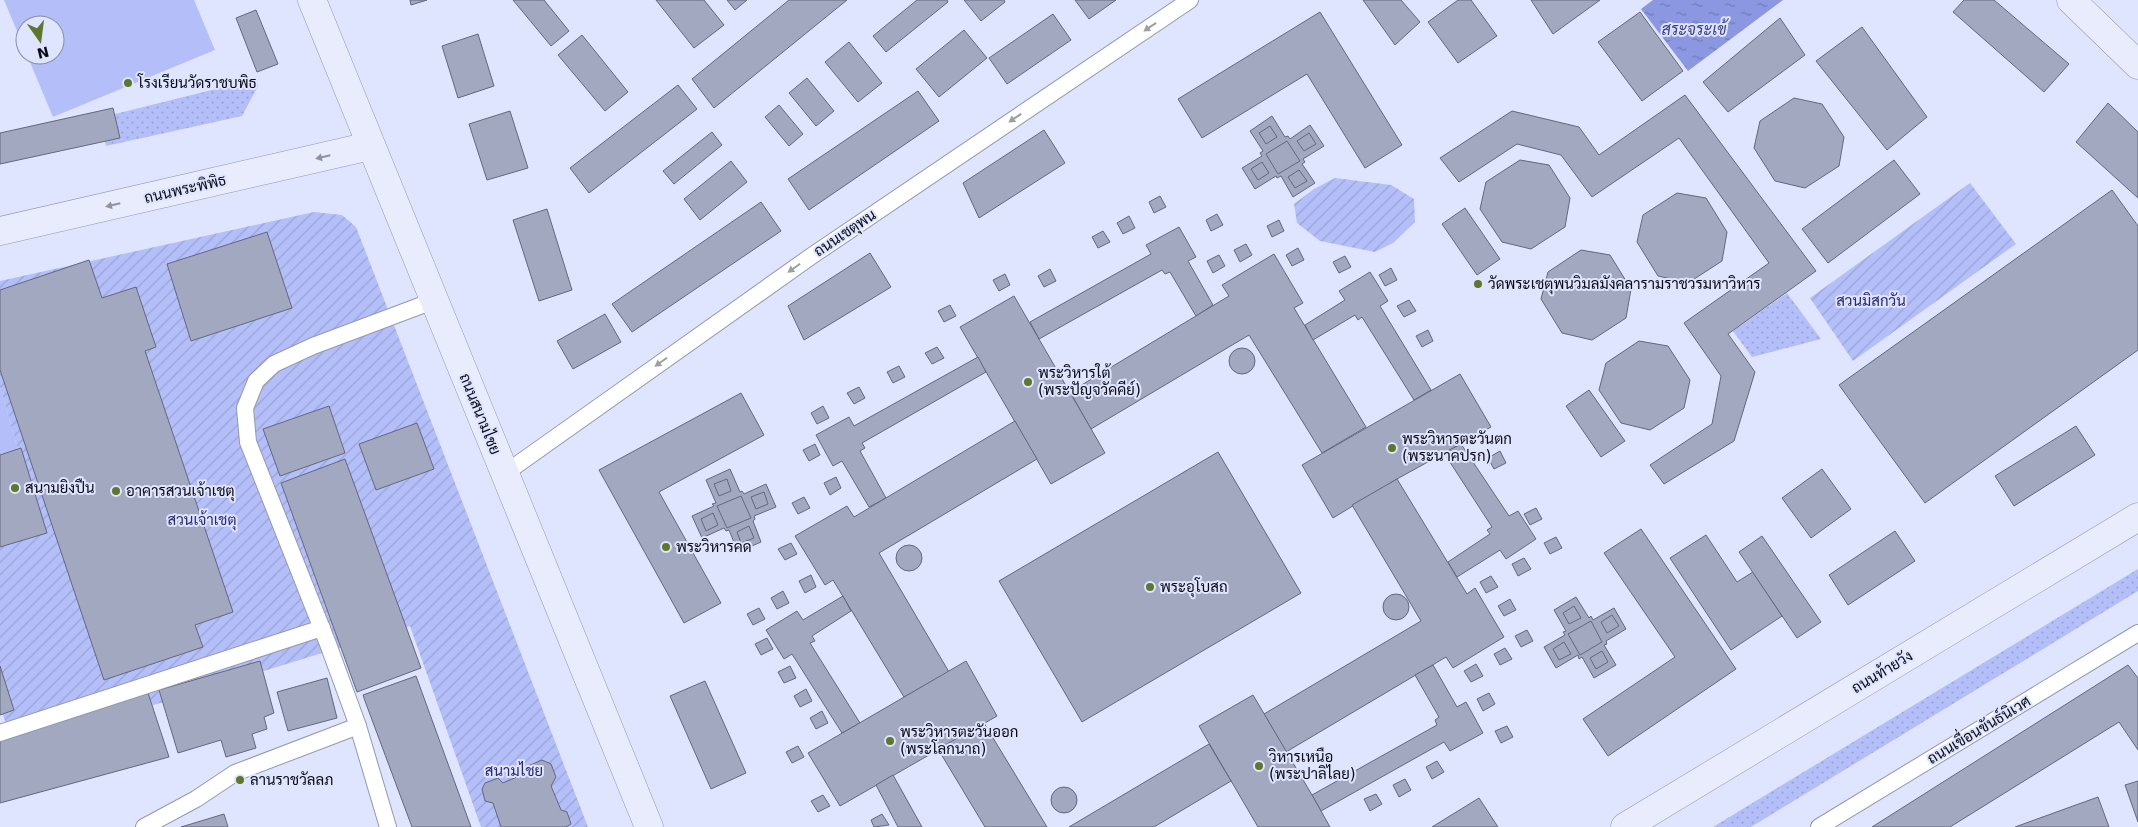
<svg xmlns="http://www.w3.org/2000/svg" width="2138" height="827" font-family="'DejaVu Sans',Sarabun,sans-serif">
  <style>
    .grass { fill: url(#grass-dots) }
    .park { fill: #b4bff9 }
    .garden { fill: url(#garden-furrows) }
    .water { fill: url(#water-ripples) }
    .building { fill: #a3a8c1; stroke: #63677e }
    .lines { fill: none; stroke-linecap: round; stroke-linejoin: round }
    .lane-casing { stroke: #9398b1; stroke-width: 18 }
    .secondary-casing { stroke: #9398b1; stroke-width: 29 }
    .lane { stroke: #fff; stroke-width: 16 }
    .secondary { stroke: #e9ecfc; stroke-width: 28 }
    .oneway { fill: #9d9ea1 }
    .oneway2 { fill: #90929f }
    .poi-dot { fill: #5d772b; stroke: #dfe5ff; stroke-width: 2 }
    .labels { text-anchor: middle; stroke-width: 4; stroke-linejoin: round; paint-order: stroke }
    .poi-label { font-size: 15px; fill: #0a0c14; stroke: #dfe5ff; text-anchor: start }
    .street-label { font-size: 15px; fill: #0a0c14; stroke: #dfe5ff }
    .park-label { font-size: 15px; fill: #28277b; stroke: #dfe5ff }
    .water-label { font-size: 16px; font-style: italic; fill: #3d4298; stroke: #dfe5ff }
  </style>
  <defs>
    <pattern id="grass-dots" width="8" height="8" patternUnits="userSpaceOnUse" patternTransform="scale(1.25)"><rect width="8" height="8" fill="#b4bff9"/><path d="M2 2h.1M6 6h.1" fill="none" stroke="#99a3d5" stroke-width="1.8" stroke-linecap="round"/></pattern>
    <pattern id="garden-furrows" width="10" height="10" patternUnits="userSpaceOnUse" patternTransform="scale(1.25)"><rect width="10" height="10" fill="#b4bff9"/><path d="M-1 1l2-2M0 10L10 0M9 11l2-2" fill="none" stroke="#99a3d5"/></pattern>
    <pattern id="water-ripples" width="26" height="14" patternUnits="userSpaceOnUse" patternTransform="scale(1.25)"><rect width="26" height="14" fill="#8b97e1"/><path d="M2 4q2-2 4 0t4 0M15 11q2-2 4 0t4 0" fill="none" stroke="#707ab5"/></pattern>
  </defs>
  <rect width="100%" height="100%" fill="#dfe5ff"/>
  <!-- grass -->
  <g class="grass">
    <polygon points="256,79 258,86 242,116 106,146 99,118"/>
    <polygon points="1787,293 1821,339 1752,357 1733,331"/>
    <polygon points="2138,569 2138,591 1751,827 1713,827"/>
  </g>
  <!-- park -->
  <g class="park">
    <polygon points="4,0 194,0 215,50 53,117 27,55 55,55 55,25 25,25 25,50"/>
    <polygon points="0,387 39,523 0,535"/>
  </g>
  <!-- garden -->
  <g class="garden">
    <polygon points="1335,178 1391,185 1414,199 1415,222 1393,243 1375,252 1320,241 1297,223 1294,204 1314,189"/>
    <polygon points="1970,183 2016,244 1853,361 1810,298"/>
    <polygon points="314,212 342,215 356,227 588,827 481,827 410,626 14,748 0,706 0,535 39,523 0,387 0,281"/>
  </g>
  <!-- water -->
  <polygon class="water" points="1653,0 1783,0 1688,71 1641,9"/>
  <!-- building -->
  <g class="building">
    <polygon points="410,0 427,0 411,5"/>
    <polygon points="513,0 544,0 569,31 551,46"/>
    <polygon points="656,0 704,0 724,25 694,48"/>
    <polygon points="727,0 747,0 735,10"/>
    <polygon points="789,0 847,0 714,108 692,79"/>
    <polygon points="917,0 947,0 948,2 886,52 873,36"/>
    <polygon points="964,0 1004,0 1005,2 981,21"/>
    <polygon points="1075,0 1116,0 1089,19"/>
    <polygon points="1363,0 1401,0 1420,22 1395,45"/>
    <polygon points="1458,0 1471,0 1497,36 1458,63 1428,22"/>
    <polygon points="1531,0 1600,0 1553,34"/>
    <polygon points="1964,0 1994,0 2069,64 2044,92 1953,12"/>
    <polygon points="256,10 278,64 257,72 236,18"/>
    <polygon points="1320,12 1402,145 1365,168 1307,74 1202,138 1178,99"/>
    <polygon points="1640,12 1683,71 1642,101 1598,42"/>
    <polygon points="1053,14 1071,40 1007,84 989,58"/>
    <polygon points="1780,18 1805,55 1728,112 1703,82"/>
    <polygon points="1862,27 1927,117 1887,150 1816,61"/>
    <polygon points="964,30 987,58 939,97 916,69"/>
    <polygon points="478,34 494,86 458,98 442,46"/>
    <polygon points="582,35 628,92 605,111 558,55"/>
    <polygon points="849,42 882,83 858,102 825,62"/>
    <polygon points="807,78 834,111 816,126 789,93"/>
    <polygon points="678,85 697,109 589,193 570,168"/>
    <polygon points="918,91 939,121 809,210 788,179"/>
    <polygon points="1685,95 1816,271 1728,334 1755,372 1734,441 1664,484 1650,465 1712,424 1721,376 1684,323 1769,263 1679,138 1592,197 1561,155 1517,144 1459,182 1440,158 1512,111 1579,127 1599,155"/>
    <polygon points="1794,98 1822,104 1844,137 1839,166 1805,188 1775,181 1754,148 1760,121"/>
    <polygon points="2108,103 2138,132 2138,198 2076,142"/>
    <polygon points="779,105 803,134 789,146 765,117"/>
    <polygon points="113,108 120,138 0,164 0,133"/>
    <polygon points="510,111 528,168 487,180 469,124"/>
    <polygon points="1272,116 1285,137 1288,136 1290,139 1310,125 1324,146 1303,159 1305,162 1302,164 1315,183 1293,197 1281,176 1277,178 1276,176 1255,189 1242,168 1262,156 1260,153 1263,151 1250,131"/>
    <polygon points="1270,126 1277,137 1266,144 1259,133"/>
    <polygon points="1044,130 1065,163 979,218 963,183"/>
    <polygon points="712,132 722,145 674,184 663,171"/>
    <polygon points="1309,133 1316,144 1304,151 1297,141"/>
    <polygon points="1287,141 1300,161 1278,174 1266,154"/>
    <polygon points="1520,160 1549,165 1570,198 1565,227 1531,249 1502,242 1480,209 1486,182"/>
    <polygon points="1894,160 1920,194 1828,263 1802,229"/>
    <polygon points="731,161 747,182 700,220 684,199"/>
    <polygon points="1262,162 1269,173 1258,180 1251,169"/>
    <polygon points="1299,170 1307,181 1295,188 1288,177"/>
    <polygon points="2112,190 2138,226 2138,350 1925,503 1839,385"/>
    <polygon points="1677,193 1706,198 1727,232 1722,261 1688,283 1658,276 1637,242 1643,215"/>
    <polygon points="1160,196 1166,207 1154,213 1149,202"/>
    <polygon points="761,202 781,231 632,332 612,304"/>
    <polygon points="1465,208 1500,259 1477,275 1442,224"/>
    <polygon points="547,209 572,290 539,301 513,220"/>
    <polygon points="1217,214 1223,225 1211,231 1206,220"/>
    <polygon points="1129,216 1135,228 1123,234 1117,223"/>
    <polygon points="1279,220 1284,231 1272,237 1267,226"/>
    <polygon points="1179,227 1196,257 1188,261 1213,305 1196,316 1170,272 1165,274 1162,270 1039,339 1030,322 1151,254 1146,245"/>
    <polygon points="1103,231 1110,242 1098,248 1092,237"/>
    <polygon points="267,232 292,308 191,341 167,264"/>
    <polygon points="1246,244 1252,255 1240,262 1234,250"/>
    <polygon points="1298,248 1304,260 1292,266 1286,255"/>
    <polygon points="1581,250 1610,255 1631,289 1626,318 1592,340 1562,333 1541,299 1548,272"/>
    <polygon points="870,253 891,287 804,340 788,306"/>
    <polygon points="1274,254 1303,303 1294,308 1366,427 1322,453 1249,335 1091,429 1070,392 1229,296 1222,285"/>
    <polygon points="1219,255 1225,266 1213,273 1207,261"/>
    <polygon points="1345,256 1351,267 1339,273 1333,262"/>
    <polygon points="89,260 102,298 136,287 156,347 145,351 233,612 195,625 203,647 104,680 0,370 0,290"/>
    <polygon points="1391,268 1397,280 1385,286 1379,275"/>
    <polygon points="1050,269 1056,281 1044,287 1038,276"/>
    <polygon points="1370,272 1388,301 1380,306 1431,390 1414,400 1362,317 1358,320 1355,315 1313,340 1305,325 1345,300 1339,291"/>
    <polygon points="1005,274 1010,285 999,291 993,280"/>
    <polygon points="1014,296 1105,453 1051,484 960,327"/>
    <polygon points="1409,300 1416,311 1404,317 1397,306"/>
    <polygon points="950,305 956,316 944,322 938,311"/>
    <polygon points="605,314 621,342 573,369 557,341"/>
    <polygon points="1428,330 1433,341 1422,347 1416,336"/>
    <polygon points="1639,341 1668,346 1690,380 1684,408 1650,430 1621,423 1599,390 1606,363"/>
    <polygon points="937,347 944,358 932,364 925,353"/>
    <circle cx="1242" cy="361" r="13"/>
    <polygon points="978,357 986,372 862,443 865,448 860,451 886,498 869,507 842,461 833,466 816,435 849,417 854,426"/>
    <polygon points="899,366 905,377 893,383 887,372"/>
    <polygon points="1460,374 1491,427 1397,479 1333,518 1302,465"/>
    <polygon points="859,387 865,398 854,404 847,393"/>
    <polygon points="1589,390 1625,441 1601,457 1566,406"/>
    <polygon points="741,393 764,435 659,492 721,603 684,623 599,470"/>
    <polygon points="329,406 345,453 280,476 263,429"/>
    <polygon points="823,406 829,418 817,424 811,413"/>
    <polygon points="1015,421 1037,459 879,553 949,672 904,697 833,580 825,585 795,536 847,506 854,517"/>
    <polygon points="417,423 434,469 376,490 359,444"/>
    <polygon points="2076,426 2095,455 2014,506 1995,476"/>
    <polygon points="815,444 820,455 809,461 803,450"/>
    <polygon points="1461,444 1509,516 1518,511 1536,539 1506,559 1500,550 1457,577 1448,562 1490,534 1487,530 1492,527 1444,453"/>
    <polygon points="21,448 47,533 0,547 0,455"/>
    <polygon points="1500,451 1506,463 1494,469 1488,458"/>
    <polygon points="1218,452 1301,593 1082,722 999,581"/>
    <polygon points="345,459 421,668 357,692 281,483"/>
    <polygon points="730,469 740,492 742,491 744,494 766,484 776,507 754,516 755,519 753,521 761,542 738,552 729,530 726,531 724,528 702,538 692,516 714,506 712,504 716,503 706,480"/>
    <polygon points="1822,469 1851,509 1811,538 1782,498"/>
    <polygon points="836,477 841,488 830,495 824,483"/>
    <polygon points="727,479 731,491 719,496 714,484"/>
    <polygon points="1397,479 1467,594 1475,588 1504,637 1453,668 1446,657 1286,752 1264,714 1421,621 1352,505"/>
    <polygon points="764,492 768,504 756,509 751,497"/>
    <polygon points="741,496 751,518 727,528 717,506"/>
    <polygon points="804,497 810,508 798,514 792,503"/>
    <polygon points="1536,508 1542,519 1530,525 1524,514"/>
    <polygon points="713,513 718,525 706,531 701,519"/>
    <polygon points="749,526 754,538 741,543 737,532"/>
    <polygon points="1641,529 1736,669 1608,756 1583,719 1675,657 1604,553"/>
    <polygon points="1895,531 1915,561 1848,605 1829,575"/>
    <polygon points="1706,535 1737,582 1753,572 1782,616 1731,650 1670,558"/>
    <polygon points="1762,536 1821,622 1797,638 1739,552"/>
    <polygon points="1556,537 1562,548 1550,554 1544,543"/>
    <polygon points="791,543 797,554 785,560 778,549"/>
    <circle cx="909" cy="558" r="13"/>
    <polygon points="1524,558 1531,569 1518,576 1512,564"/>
    <polygon points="811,575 816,587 805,593 799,581"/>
    <polygon points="1491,576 1498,587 1486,593 1480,582"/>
    <polygon points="783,591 789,603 777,609 771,598"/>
    <circle cx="1396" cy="607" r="13"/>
    <polygon points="843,596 851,611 812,636 815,641 810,643 860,723 842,733 792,654 784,659 766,630 797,611 803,620"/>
    <polygon points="1576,597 1589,618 1591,616 1593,620 1614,608 1626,629 1606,641 1607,644 1604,645 1616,665 1594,678 1582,657 1579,659 1578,655 1556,668 1544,647 1565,635 1563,632 1566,631 1554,610"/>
    <polygon points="1510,599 1516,610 1504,616 1498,606"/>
    <polygon points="1574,606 1581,618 1569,624 1563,613"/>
    <polygon points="759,608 765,619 753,625 747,614"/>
    <polygon points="1612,615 1619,626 1607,633 1601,622"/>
    <polygon points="1591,621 1602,642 1580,655 1568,634"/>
    <polygon points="1527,630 1533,641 1521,647 1515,636"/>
    <polygon points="767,638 773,649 761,655 755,644"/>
    <polygon points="1564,642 1571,654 1559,660 1553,649"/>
    <polygon points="1505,648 1512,659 1500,665 1494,654"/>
    <polygon points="1602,651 1608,662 1596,669 1590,658"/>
    <polygon points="260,661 274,713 264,717 267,729 252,734 256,748 226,757 221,740 178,753 159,690"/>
    <polygon points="966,661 997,716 840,806 808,753"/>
    <polygon points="1476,664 1483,676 1471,682 1464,671"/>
    <polygon points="1433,665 1457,707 1466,702 1483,733 1450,751 1444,742 1321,811 1312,795 1437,725 1435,720 1439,717 1415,675"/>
    <polygon points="2128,665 2138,678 2138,750 2119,722 1950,827 1872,827"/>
    <polygon points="0,666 14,710 0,715"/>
    <polygon points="790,666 796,678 784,683 778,672"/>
    <polygon points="416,676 471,827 412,827 365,701 363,695"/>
    <polygon points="327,678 337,718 288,731 277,692"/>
    <polygon points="705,681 746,773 711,789 670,696"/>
    <polygon points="806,689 812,701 800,707 794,696"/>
    <polygon points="148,693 169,757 0,803 0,739"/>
    <polygon points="1489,693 1495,704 1483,711 1477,699"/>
    <polygon points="1253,695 1312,795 1330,827 1258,827 1199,726"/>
    <polygon points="822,711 828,723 816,729 810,718"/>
    <polygon points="984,723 1047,827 985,827 938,749"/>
    <polygon points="1507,726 1513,737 1501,743 1495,731"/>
    <polygon points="1209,744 1231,781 1154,827 1069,827"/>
    <polygon points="798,746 804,757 792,763 786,752"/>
    <polygon points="542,760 551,764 556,777 551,786 561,810 567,812 571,824 566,827 501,827 493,803 485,801 482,789 485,783 498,778 503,783 528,772 528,766"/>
    <polygon points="1437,761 1444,772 1432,779 1426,767"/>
    <polygon points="893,775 922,827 898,827 876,785"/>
    <polygon points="1405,779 1411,790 1399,797 1393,785"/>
    <polygon points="2138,781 2138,822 2125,785"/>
    <circle cx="1064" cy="800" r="13"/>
    <polygon points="1376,794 1382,804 1370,811 1364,799"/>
    <polygon points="823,795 830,806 818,812 811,801"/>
    <polygon points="2098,797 2109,827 2015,827"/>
    <polygon points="1479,798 1498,827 1432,827"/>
    <polygon points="224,814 228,827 181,827"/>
    <polygon points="882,814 889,825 874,827 871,820"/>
  </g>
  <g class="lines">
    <defs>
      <g id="lane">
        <polyline points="504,474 813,255 1190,0"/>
        <polyline points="0,733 322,628"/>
        <polyline points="144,827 196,799 235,773 358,726"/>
        <polyline points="388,827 358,726 328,644 248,442 245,408 256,381 274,364 313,346 433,301"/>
        <polyline points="1819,827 2138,633"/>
      </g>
      <g id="secondary">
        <polyline points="312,0 649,827"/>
        <polyline points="2071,0 2138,65"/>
        <polyline points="0,231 370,146"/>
        <polyline points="1625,827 2138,517"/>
      </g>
    </defs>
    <!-- lane casing -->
    <use href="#lane" class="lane-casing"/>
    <!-- secondary casing -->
    <use href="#secondary" class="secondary-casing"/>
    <!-- lane -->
    <use href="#lane" class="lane"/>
    <!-- secondary -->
    <use href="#secondary" class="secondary"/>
  </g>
  <!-- one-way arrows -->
  <defs><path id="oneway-solid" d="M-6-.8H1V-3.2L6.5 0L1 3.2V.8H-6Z" transform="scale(1.25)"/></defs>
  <g class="oneway">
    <use href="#oneway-solid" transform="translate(1150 27) rotate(146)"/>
    <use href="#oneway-solid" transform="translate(1015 118) rotate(146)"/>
    <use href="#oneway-solid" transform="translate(794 268) rotate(145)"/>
    <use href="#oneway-solid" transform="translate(661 362) rotate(145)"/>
  </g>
  <g class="oneway2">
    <use href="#oneway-solid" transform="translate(323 157) rotate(167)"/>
    <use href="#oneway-solid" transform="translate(113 205) rotate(167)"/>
  </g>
  <!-- markers -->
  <g class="poi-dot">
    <circle cx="128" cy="83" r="5"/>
    <circle cx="1478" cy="284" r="5"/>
    <circle cx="1028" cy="382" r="5"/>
    <circle cx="1392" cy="448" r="5"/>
    <circle cx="15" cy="488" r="5"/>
    <circle cx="116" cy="491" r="5"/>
    <circle cx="666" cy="547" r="5"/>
    <circle cx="1150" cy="587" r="5"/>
    <circle cx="890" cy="741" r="5"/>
    <circle cx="1259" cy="766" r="5"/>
    <circle cx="240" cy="780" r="5"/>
  </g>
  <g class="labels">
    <!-- poi labels -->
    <g class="poi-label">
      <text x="138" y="88">โรงเรียนวัดราชบพิธ</text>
      <text x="1488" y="289">วัดพระเชตุพนวิมลมังคลารามราชวรมหาวิหาร</text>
      <text x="1038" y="378">พระวิหารใต้<tspan x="1038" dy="17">(พระปัญจวัคคีย์)</tspan></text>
      <text x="1402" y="444">พระวิหารตะวันตก<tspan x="1402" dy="17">(พระนาคปรก)</tspan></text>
      <text x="25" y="493">สนามยิงปืน</text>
      <text x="126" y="496">อาคารสวนเจ้าเชตุ</text>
      <text x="676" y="552">พระวิหารคด</text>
      <text x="1160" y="592">พระอุโบสถ</text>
      <text x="900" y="737">พระวิหารตะวันออก<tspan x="900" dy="17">(พระโลกนาถ)</tspan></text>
      <text x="1269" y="762">วิหารเหนือ<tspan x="1269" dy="17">(พระปาลิไลย)</tspan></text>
      <text x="250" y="785">ลานราชวัลลภ</text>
    </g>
    <!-- street labels -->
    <g class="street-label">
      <text transform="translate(185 189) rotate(-13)" y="5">ถนนพระพิพิธ</text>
      <text transform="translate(845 233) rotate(-34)" y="5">ถนนเชตุพน</text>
      <text transform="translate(480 414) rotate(68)" y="5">ถนนสนามไชย</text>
      <text transform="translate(1882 672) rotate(-31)" y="5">ถนนท้ายวัง</text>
      <text transform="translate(1979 730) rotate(-31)" y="5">ถนนเขื่อนขันธ์นิเวศ</text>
    </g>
    <!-- park labels -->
    <g class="park-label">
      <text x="1871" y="306">สวนมิสกวัน</text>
      <text x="202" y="525">สวนเจ้าเชตุ</text>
      <text x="514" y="776">สนามไชย</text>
    </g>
    <!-- water labels -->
    <g class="water-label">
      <text x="1694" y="35">สระจระเข้</text>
    </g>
  </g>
  <!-- north arrow -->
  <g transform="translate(40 40) rotate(166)"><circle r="24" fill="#dfe5ff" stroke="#8a8ea1"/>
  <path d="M0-4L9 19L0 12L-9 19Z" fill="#5d772b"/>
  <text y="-8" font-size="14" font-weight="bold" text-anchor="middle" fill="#0a0c14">N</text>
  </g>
</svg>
